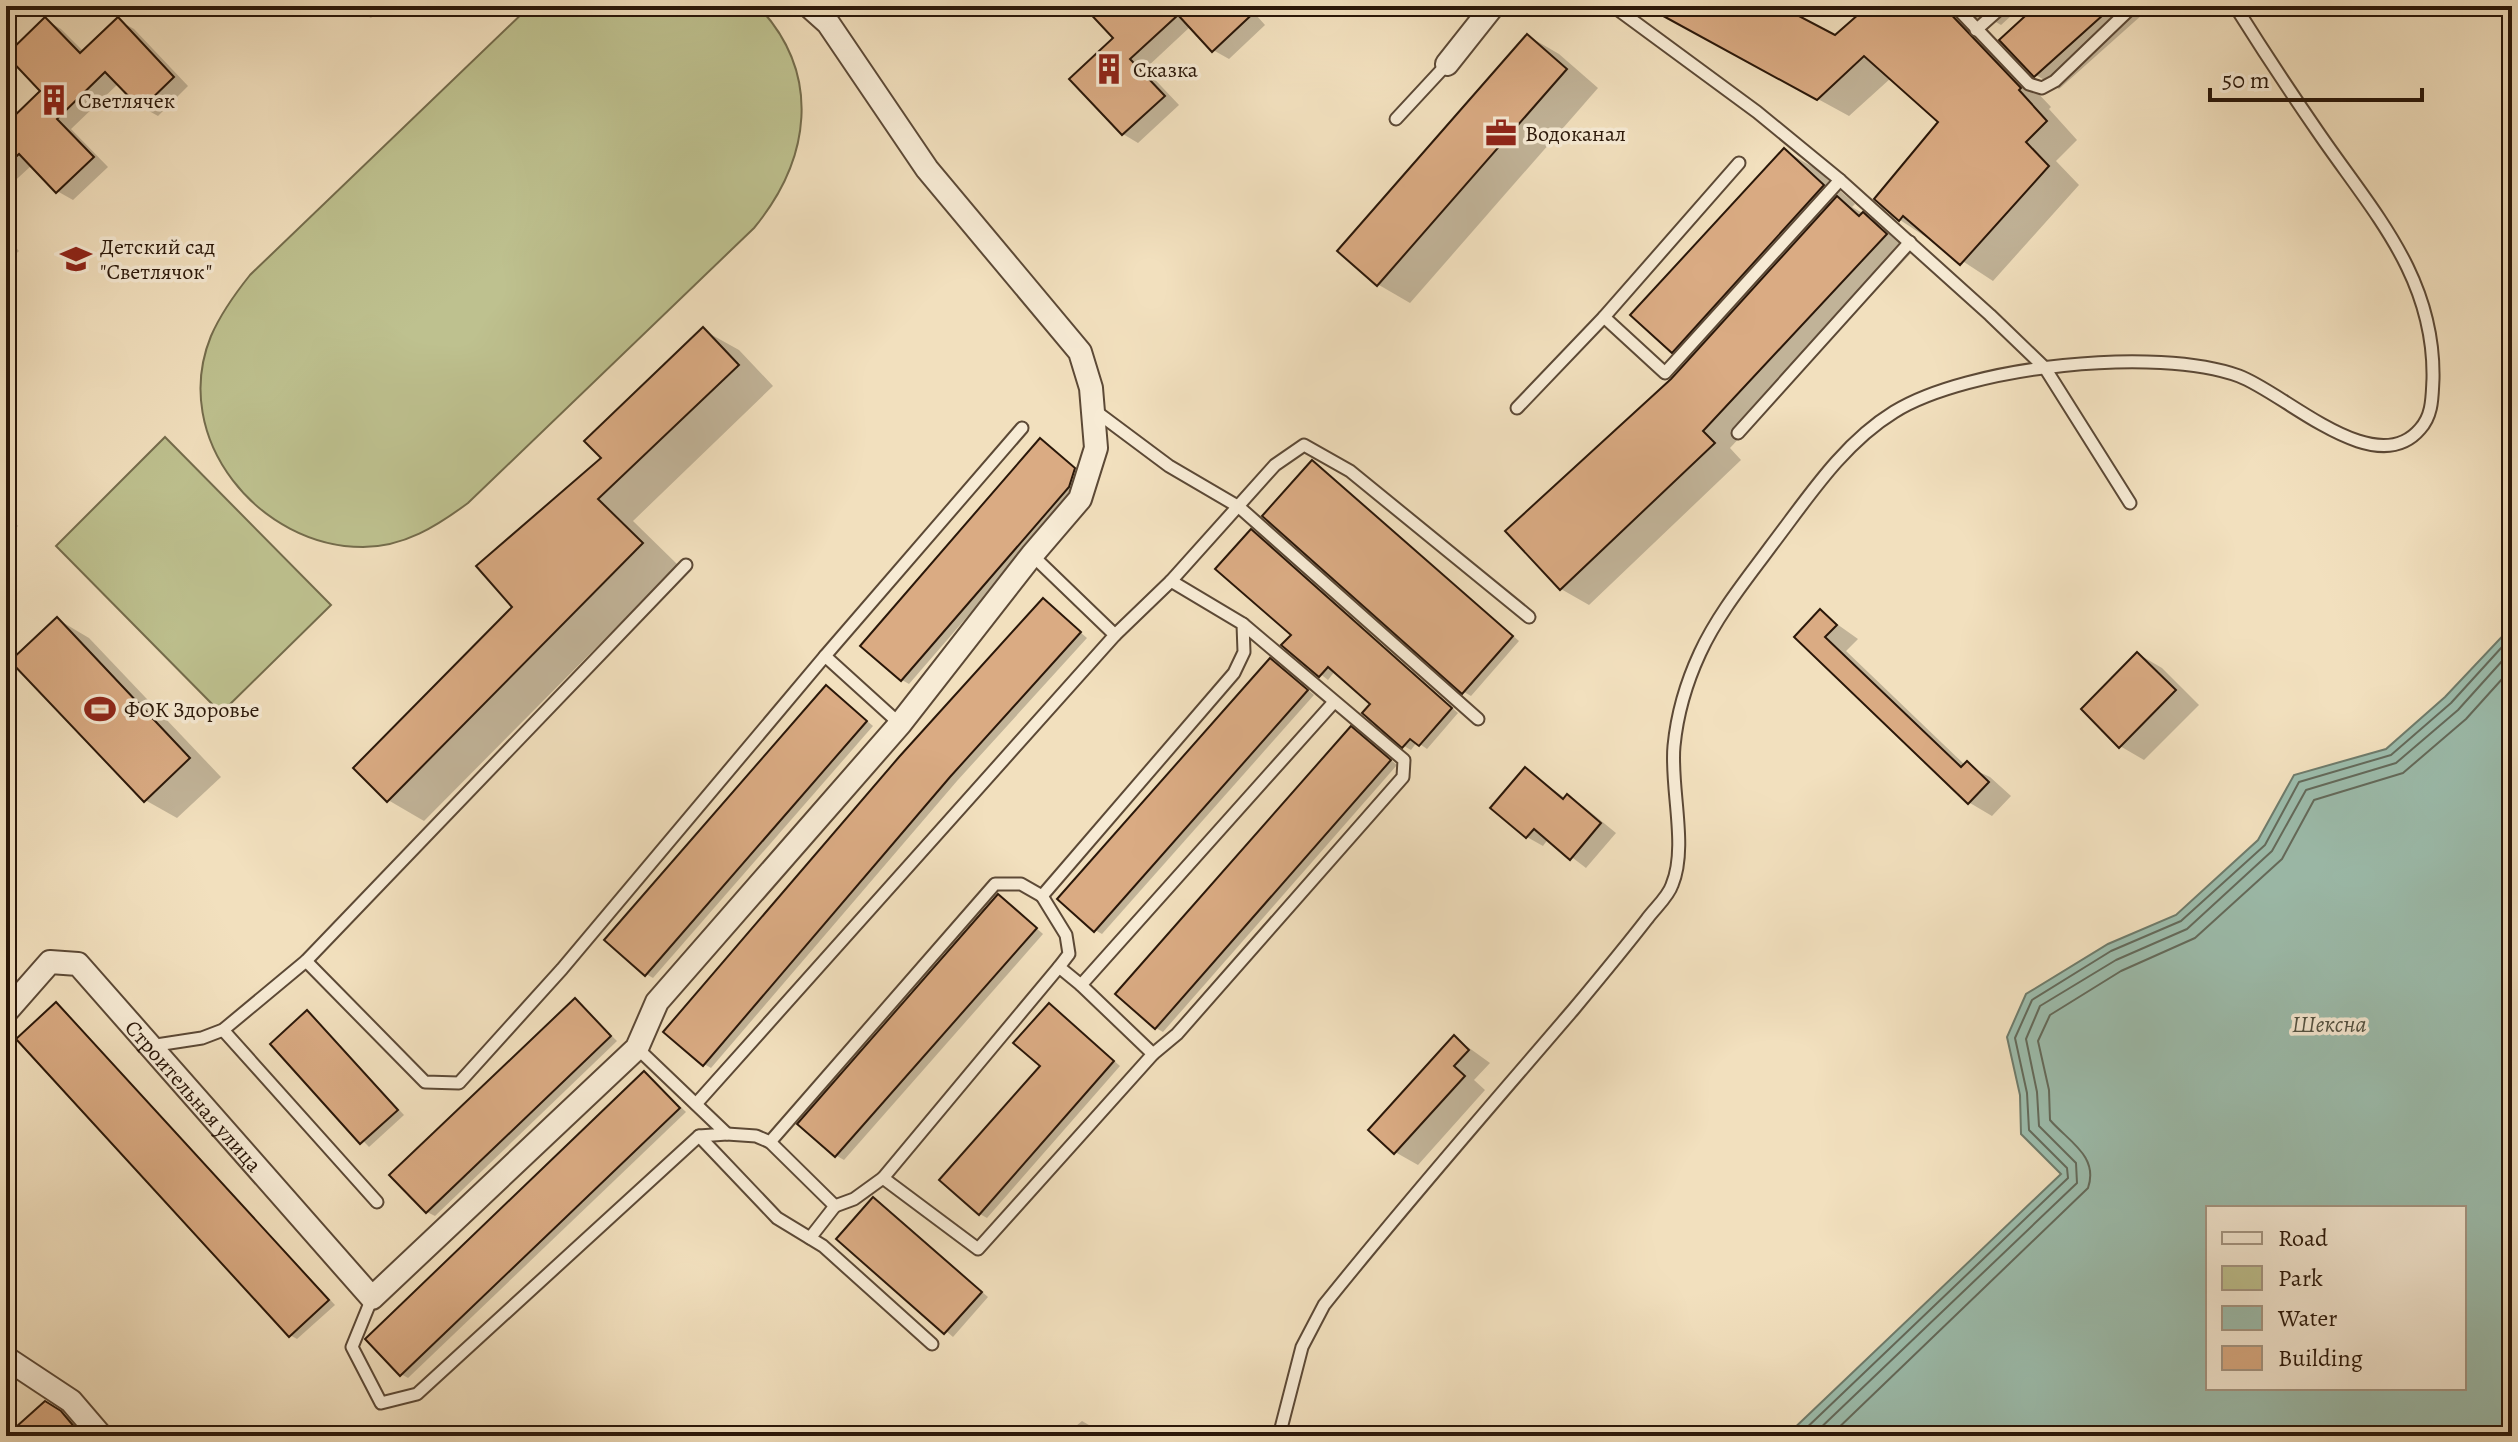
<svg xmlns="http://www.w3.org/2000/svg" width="2518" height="1442" font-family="Alegreya,serif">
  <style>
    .green { fill: #bec18f; stroke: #746c4c; stroke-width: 2 }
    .water { fill: #9cbdad; stroke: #6e7b6b; stroke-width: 2; fill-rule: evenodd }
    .shadow { fill: #0003 }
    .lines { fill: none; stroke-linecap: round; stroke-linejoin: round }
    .shore { stroke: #636a5b; stroke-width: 2 }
    .building { fill: #daab83; stroke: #2a1709; stroke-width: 2 }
    .lane-casing { stroke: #5c4936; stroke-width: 15 }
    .street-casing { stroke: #5c4936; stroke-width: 26 }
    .lane { stroke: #f7ebd5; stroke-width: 11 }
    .street { stroke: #f7ebd5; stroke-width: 22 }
    .labels { text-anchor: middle; stroke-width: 7; stroke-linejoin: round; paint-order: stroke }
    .poi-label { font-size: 22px; fill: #2a1709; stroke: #f7ebd5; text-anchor: start }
    .street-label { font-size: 22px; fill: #2a1709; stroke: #f7ebd5 }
    .water-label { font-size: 24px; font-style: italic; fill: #525142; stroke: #f7ebd5 }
  </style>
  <rect width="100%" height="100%" fill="#f2e0be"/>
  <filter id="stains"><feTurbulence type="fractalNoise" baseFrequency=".0025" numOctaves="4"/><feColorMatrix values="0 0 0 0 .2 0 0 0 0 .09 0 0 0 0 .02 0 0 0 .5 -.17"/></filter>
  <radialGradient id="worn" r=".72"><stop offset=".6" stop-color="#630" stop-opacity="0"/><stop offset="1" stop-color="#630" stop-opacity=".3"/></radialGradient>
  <!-- green -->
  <g class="green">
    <path d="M530,6H758C823,75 810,160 754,228L468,503C437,526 404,547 363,547C260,547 169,439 211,336C221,313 234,295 250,275Z"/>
    <polygon points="165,437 331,605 221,713 56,546"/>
  </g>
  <!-- water -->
  <path class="water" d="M2512,626V1436H1786L2061,1174L2021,1134L2020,1095L2007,1037L2026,994L2108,944L2176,915L2258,840L2294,775L2386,749L2445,697ZM2208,1208H2464V1388H2208Z"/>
  <!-- shadow -->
  <g class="shadow">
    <polygon points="350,6 383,6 371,18"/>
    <polygon points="1086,6 1248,6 1265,25 1229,59 1213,50 1191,26 1145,69 1179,105 1138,143 1123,134 1116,38"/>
    <polygon points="1648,6 1776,6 1835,37 1867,10 1864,6 2022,6 2001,25 1986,16 1977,23 1987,40 2051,107 2049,109 2077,140 2056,161 2079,185 1993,281 1900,220 1941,122 1891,78 1849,116"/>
    <polygon points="2039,6 2152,6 2059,89 2036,75"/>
    <polygon points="46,20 61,29 84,52 118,20 134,29 188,86 158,116 142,107 119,83 71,129 108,167 73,200 57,191 32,165 6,189 6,127 43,92"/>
    <polygon points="1528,36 1559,54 1598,88 1410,303 1379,285 1340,251"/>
    <polygon points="1784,150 1816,169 1855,204 1852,207 1891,230 1913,251 1730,448 1741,460 1589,605 1561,589 1673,380 1690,361 1673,352"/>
    <polygon points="6,237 19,251 6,263"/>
    <polygon points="703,330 739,350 773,386 633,521 678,565 424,821 388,800 515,607 604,458"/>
    <polygon points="1041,440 1081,473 1076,491 909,684 902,680"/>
    <polygon points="1312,462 1519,641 1471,696 1464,692"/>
    <polygon points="6,514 18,526 6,537"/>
    <polygon points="1256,537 1458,713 1427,749 1417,742 1411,750 1404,746 1373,704 1335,671 1328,680 1284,645 1294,635"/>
    <polygon points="1044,601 1087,638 957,781 711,1068 704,1064"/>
    <polygon points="1820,612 1858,639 1846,651 1966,766 1990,777 2011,796 1992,816 1970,803 1796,637"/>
    <polygon points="57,619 89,638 221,777 177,818 145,800"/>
    <polygon points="2138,654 2162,668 2199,705 2144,760 2120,746"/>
    <polygon points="1278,665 1314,695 1102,934 1095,930"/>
    <polygon points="833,692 873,726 653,978 646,974"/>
    <polygon points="1358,733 1397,765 1163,1032 1156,1028"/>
    <polygon points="1525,769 1566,799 1568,797 1583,806 1616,833 1586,868 1548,839 1543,846 1527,837 1493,808"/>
    <polygon points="1006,901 1043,934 844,1160 837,1156 800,1123"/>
    <polygon points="575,1000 617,1041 435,1216 427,1212 392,1175"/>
    <polygon points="56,1005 335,1305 297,1339 290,1335"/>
    <polygon points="1056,1010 1120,1066 987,1218 980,1214 1042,1066"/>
    <polygon points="308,1012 404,1115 369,1147 272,1044"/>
    <polygon points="1454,1037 1490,1063 1474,1080 1485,1090 1418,1165 1395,1152"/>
    <polygon points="645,1073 686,1112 408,1378 401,1374"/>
    <polygon points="874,1199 988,1297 953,1337 839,1239"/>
    <polygon points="46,1403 69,1418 84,1436 12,1436"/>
    <polygon points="1082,1421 1106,1435 1106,1436 1064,1436"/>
  </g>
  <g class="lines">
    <!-- shore -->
    <g class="shore">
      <polyline points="1798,1436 2068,1178 2067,1168 2029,1130 2027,1093 2015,1038 2032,1000 2111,951 2181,921 2265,845 2299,782 2391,755 2451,703 2512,636"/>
      <polyline points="1812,1436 2077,1183 2076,1163 2039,1126 2037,1092 2026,1039 2040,1006 2116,960 2187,929 2272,851 2306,790 2396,763 2458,710 2512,650"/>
      <path d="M1830,1436L2088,1188C2099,1156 2068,1141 2050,1120L2049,1090L2038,1041L2050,1015L2121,971L2195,938L2282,859L2314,800L2403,773L2466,719L2512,668"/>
    </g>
  </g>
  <!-- building -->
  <g class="building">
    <polygon points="1083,6 1261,6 1212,52 1178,15 1130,59 1165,96 1122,135 1069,79 1113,38"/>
    <polygon points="1645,6 1780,6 1835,35 1868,6 1943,6 2021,88 2019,90 2047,121 2026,142 2049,166 1960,265 1903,216 1899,221 1874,199 1938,122 1864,56 1817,100"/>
    <polygon points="2036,6 2113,6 2034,77 1999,40"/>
    <polygon points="45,17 80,53 118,17 174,77 141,109 105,72 57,119 94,157 56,193 19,154 6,166 6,124 40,91 6,55"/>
    <polygon points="1527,34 1567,69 1377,286 1337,251"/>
    <polygon points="1784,148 1824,185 1672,353 1630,315"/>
    <polygon points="1837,196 1859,216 1863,212 1887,234 1703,431 1715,443 1560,590 1505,531 1671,379"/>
    <polygon points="703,327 739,365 598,499 643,543 387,802 353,768 512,607 476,566 601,458 584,441"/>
    <polygon points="1040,438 1075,468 1069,487 901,681 860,646"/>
    <polygon points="1312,460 1513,636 1462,694 1262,516"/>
    <polygon points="1251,529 1452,708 1419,746 1410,739 1402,748 1362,713 1370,704 1328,667 1319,677 1281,645 1291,635 1215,569"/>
    <polygon points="1043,598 1081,632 950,777 703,1066 663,1032 899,757"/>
    <polygon points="1820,609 1837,625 1825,637 1961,767 1967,761 1989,782 1968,804 1794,637"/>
    <polygon points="57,617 190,758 144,802 10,661"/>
    <polygon points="2137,652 2176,690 2119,748 2081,709"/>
    <polygon points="1270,658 1308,690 1094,932 1057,899"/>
    <polygon points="826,685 867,721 645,976 604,940"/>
    <polygon points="1351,726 1391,760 1155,1029 1115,994"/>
    <polygon points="1525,767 1563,799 1567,794 1601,823 1570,860 1534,829 1526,838 1490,808"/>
    <polygon points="998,894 1037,928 835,1157 797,1124"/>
    <polygon points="575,998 611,1036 426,1213 389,1175"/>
    <polygon points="56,1002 329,1300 289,1337 16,1039"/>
    <polygon points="1049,1003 1114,1061 979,1215 939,1180 1040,1066 1013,1043"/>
    <polygon points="307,1010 398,1110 360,1144 270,1044"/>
    <polygon points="1454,1035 1469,1050 1454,1066 1465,1076 1394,1154 1368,1130"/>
    <polygon points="644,1071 680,1108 400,1376 365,1339"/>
    <polygon points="873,1197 982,1292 944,1334 836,1239"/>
    <polygon points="45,1401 61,1411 82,1436 6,1436"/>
  </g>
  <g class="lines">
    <defs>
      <g id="lane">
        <polyline points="1613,6 1757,112 1840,180 1990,315 2045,368 2130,503"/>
        <polyline points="1955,6 2029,84 2042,88 2055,81 2133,6"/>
        <polyline points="1976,30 2003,6"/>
        <polyline points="1396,119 1447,64"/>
        <polyline points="1739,163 1604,317 1665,373 1840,180"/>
        <polyline points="1517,408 1604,317"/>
        <polyline points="1094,410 1169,466 1239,507 1478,719"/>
        <polyline points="1738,433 1910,242"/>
        <polyline points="6,499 6,504"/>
        <polyline points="1115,635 1171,581"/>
        <polyline points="825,656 1022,428"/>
        <polyline points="1042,896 1066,935 1069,954 1059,967 1081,985"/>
        <polyline points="306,961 425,1082 459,1083 562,969 825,656 900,724"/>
        <polyline points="223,1030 377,1202"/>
        <polyline points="150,1046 202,1038 223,1030 306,961 686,565"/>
        <polyline points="1153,1054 1081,985 1334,702"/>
        <polyline points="696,1104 1115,635 1032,555"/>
        <polyline points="727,1134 756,1136 770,1142 995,884 1021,884 1042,896 1234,673 1244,652 1243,624 1171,581 1275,465 1304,445 1350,471 1529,617"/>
        <polyline points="699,1136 777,1218 823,1246 932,1344"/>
        <polyline points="770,1142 835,1206 810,1238"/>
        <polyline points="883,1178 1059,967"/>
        <polyline points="835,1206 854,1199 883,1178 978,1249 1153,1054 1177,1034 1403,777 1404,760 1243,624"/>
        <polyline points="372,1298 352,1347 381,1403 417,1394 699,1136 727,1134 637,1048"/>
        <path d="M1279,1436L1302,1347L1324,1305C1404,1205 1489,1108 1573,1010C1598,980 1623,950 1647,919C1655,908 1668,897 1672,885C1688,847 1670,787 1674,746C1677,715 1687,681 1700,653C1718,614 1746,580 1771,546C1807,499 1842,444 1894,412C1968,366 2157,346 2239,376C2285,393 2375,482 2420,429C2433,415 2432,396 2433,379C2435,276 2372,211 2318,132C2289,90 2262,49 2235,6"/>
      </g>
      <g id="street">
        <polyline points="1447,64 1493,6"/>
        <path id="s1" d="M6,1012L50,962L78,964L372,1298L637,1048L657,1002L900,724L1032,555L1080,499L1096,448L1091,388L1080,352L927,169L828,23L809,6"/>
        <polyline points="6,1358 71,1401 101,1436"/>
      </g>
    </defs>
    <!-- lane casing -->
    <use href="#lane" class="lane-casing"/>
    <!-- street casing -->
    <use href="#street" class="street-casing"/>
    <!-- lane -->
    <use href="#lane" class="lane"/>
    <!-- street -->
    <use href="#street" class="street"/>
  </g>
  <!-- icons -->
  <defs>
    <symbol id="building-bare" viewBox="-9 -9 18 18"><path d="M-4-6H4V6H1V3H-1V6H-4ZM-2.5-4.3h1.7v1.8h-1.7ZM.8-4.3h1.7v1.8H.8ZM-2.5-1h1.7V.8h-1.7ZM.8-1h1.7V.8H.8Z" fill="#8f2418" stroke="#f7ebd5" stroke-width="2.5" paint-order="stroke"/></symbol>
    <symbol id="office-bare" viewBox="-9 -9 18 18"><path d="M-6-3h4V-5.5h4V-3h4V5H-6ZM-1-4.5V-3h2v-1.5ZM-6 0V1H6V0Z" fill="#8f2418" stroke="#f7ebd5" stroke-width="2.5" paint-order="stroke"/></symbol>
    <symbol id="school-bare" viewBox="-9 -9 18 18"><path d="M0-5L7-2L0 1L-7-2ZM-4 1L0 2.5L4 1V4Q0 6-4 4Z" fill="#8f2418" stroke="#f7ebd5" stroke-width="2.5" paint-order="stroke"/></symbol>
    <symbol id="stadium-bare" viewBox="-9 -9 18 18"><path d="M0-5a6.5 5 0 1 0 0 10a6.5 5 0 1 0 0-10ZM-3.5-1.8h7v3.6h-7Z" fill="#8f2418" stroke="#f7ebd5" stroke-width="2.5" paint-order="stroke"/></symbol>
  </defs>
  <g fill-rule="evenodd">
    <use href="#building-bare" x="1087" y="47" width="44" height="44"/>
    <use href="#building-bare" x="32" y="78" width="44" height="44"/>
    <use href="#office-bare" x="1479" y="111" width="44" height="44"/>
    <use href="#school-bare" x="54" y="237" width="44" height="44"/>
    <use href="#stadium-bare" x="78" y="687" width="44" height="44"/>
  </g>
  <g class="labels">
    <!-- poi labels -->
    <g class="poi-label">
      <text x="1133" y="77">Сказка</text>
      <text x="78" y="108">Светлячек</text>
      <text x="1525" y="141">Водоканал</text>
      <text x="100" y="254">Детский сад<tspan x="100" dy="25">"Светлячок"</tspan></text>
      <text x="124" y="717">ФОК Здоровье</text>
    </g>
    <!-- street labels -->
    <g class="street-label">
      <text dy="8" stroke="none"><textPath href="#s1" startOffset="270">Строительная улица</textPath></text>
    </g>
    <!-- water labels -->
    <g class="water-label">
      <text x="2329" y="1032">Шексна</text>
    </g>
  </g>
  <!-- margin -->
  <rect width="2518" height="1442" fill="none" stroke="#f2e0be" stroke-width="32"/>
  <rect x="8" y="8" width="2502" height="1426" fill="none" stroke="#2a1709" stroke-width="4"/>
  <rect x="16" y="16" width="2486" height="1410" fill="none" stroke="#2a1709" stroke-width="2"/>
  <!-- legend -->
  <rect x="2206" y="1206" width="260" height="184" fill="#f7ebd5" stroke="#a59683" stroke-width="2"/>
  <rect x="2222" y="1232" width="40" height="12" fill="#f7ebd5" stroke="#a59683" stroke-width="2"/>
  <text x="2278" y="1246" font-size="24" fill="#2a1709">Road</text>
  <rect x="2222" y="1266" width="40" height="24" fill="#bec18f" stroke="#a59683" stroke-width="2"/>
  <text x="2278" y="1286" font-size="24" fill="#2a1709">Park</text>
  <rect x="2222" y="1306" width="40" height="24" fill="#9cbdad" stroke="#a59683" stroke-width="2"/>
  <text x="2278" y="1326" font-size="24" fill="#2a1709">Water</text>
  <rect x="2222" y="1346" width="40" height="24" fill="#daab83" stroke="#a59683" stroke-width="2"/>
  <text x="2278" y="1366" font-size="24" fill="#2a1709">Building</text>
  <!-- scale -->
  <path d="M2210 88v12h212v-12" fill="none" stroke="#2a1709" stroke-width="4"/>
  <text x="2222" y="88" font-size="24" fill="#2a1709" stroke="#f7ebd5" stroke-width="6" paint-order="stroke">50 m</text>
  <rect width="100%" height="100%" filter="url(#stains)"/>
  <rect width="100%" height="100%" fill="url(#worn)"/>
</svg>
